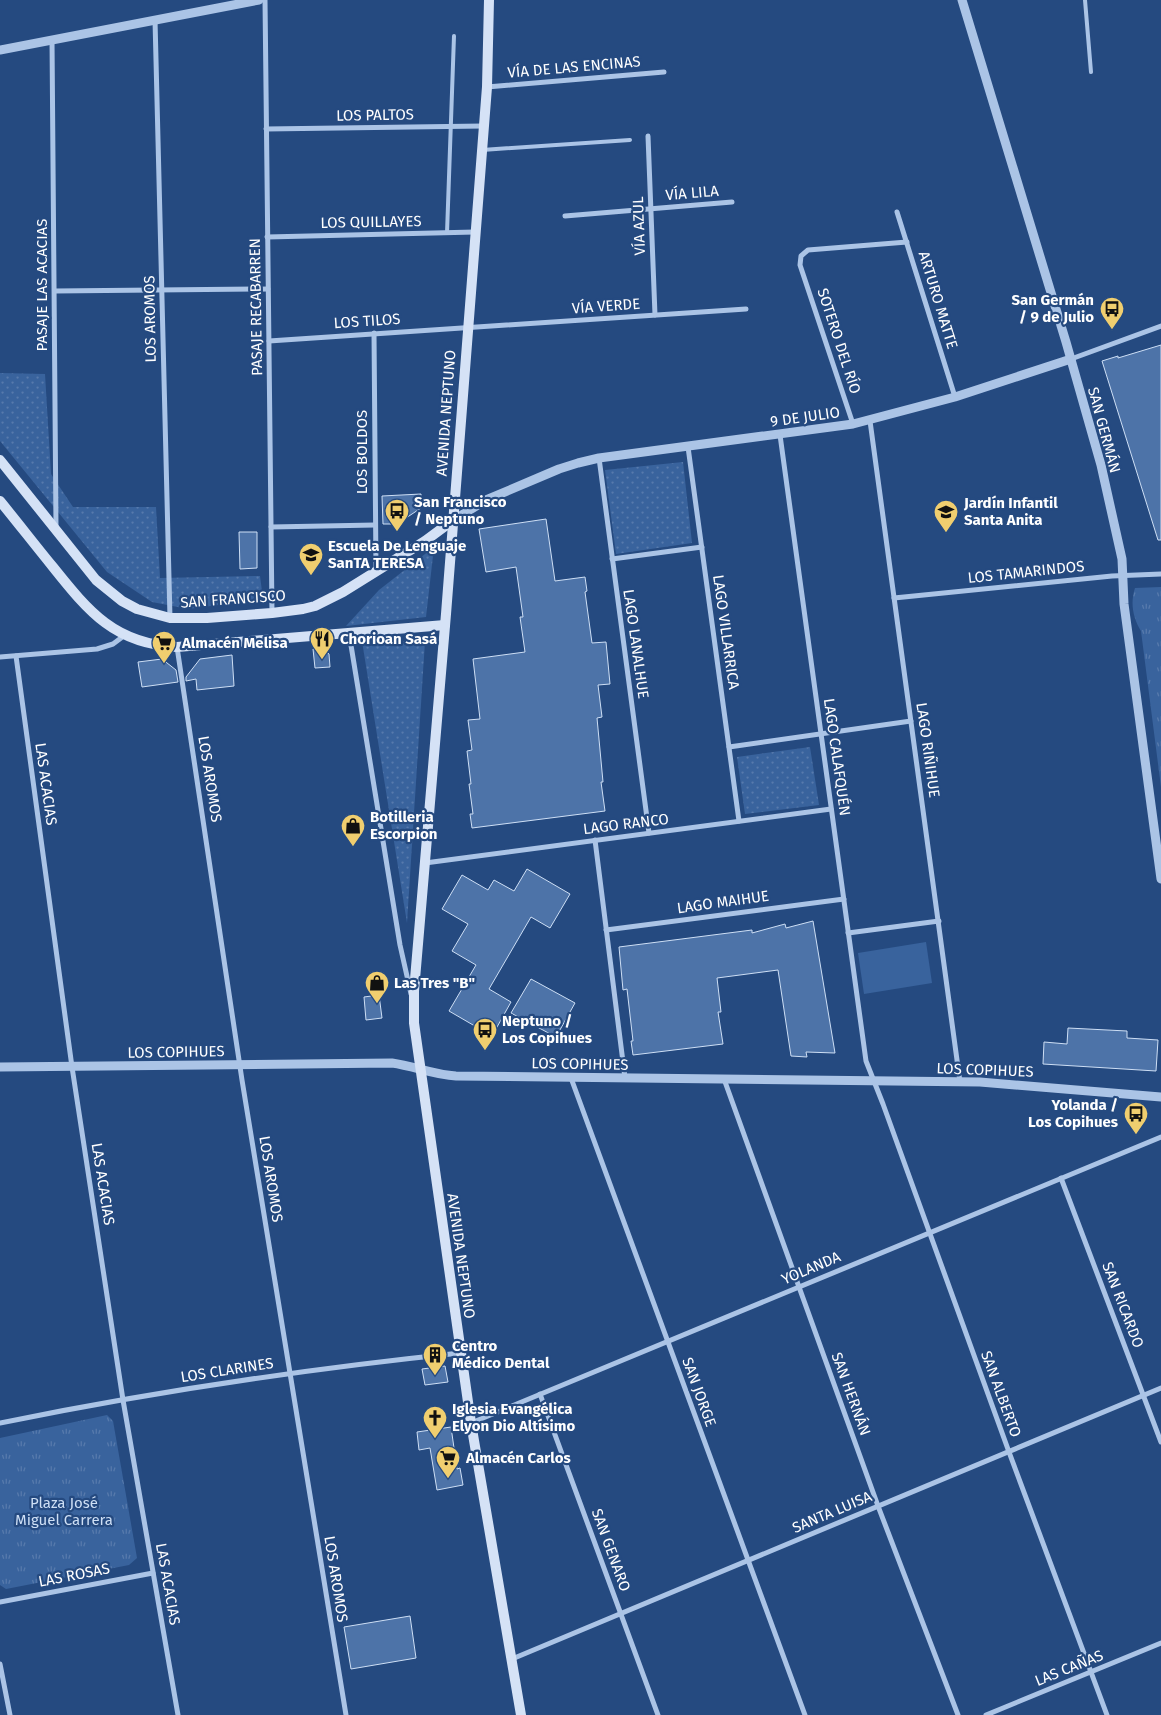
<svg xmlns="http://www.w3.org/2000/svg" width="1161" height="1715" font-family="'Fira Sans',sans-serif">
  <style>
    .grass { fill: url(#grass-dots) }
    .park { fill: url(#park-tufts) }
    .garden { fill: #39639d }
    .building { fill: #4d73a8; stroke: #cedff5 }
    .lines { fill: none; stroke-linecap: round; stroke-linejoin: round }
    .service { stroke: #abc4e6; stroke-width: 4 }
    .minor { stroke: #abc4e6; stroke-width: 5 }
    .tertiary { stroke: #abc4e6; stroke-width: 9 }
    .secondary { stroke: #d5e2f6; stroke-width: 10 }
    .labels { text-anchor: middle; stroke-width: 4.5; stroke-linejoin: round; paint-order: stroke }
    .street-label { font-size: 15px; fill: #fff; stroke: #254a80 }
    .poi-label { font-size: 15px; font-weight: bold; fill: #fff; stroke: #254a80; text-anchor: start }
    .park-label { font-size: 15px; fill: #cedff5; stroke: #254a80 }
  </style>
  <defs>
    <pattern id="grass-dots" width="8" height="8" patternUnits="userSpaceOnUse" patternTransform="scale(1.25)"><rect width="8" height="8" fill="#39639d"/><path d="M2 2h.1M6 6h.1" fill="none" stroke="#577aac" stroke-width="1.8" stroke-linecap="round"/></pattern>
    <pattern id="park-tufts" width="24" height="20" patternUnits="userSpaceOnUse" patternTransform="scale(1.25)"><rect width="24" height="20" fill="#39639d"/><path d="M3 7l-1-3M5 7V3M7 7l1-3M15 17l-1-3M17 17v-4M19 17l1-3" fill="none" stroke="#577aac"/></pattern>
  </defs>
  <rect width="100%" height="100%" fill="#254a80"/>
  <!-- grass -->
  <g class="grass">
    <polygon points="0,373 45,374 51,474 73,507 156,507 160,578 260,576 263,599 188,609 152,602 107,572 0,441"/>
    <polygon points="683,462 692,543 616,554 605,470"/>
    <polygon points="434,547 426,617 346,626 379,590"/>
    <polygon points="362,641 425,641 407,923"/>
    <polygon points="810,747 819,805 745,814 737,757"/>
  </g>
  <!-- park -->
  <g class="park">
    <path d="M1161,587V787L1141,631C1133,618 1130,603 1135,588Z"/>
    <polygon points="107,1415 113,1421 137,1558 129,1565 6,1589 0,1585 0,1438"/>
  </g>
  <!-- garden -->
  <polygon class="garden" points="926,942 932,983 864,994 858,953"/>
  <!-- building -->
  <g class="building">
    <polygon points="1161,345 1161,540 1158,540 1102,361 1118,356 1118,358"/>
    <polygon points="421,494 421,508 397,524 383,524 382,496"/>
    <polygon points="546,519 555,581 585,577 587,591 585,592 592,643 606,642 610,684 598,685 602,717 597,718 603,782 601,782 605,811 472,828 470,814 473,814 469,784 471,784 467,751 472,750 468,720 480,719 473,659 525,652 520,617 523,617 516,567 486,572 479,529"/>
    <polygon points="239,532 257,532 257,568 240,569"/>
    <polygon points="322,648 329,654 330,667 315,668 313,649"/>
    <polygon points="232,655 234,686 197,690 196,679 186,681 186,677 200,659"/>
    <polygon points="162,659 176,670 178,682 142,687 138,662"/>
    <polygon points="527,869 570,894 550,928 531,917 489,989 511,1002 492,1036 449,1011 476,965 452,951 468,924 442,909 462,875 488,890 494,880 514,891"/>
    <polygon points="813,921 835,1053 806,1052 807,1057 791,1056 778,970 717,978 721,1012 718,1012 723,1044 633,1055 631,1041 633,1041 627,989 623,990 619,947 752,930 752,933 785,924 786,928"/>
    <polygon points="531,979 575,1003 556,1037 511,1013"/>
    <polygon points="379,995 382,1018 366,1020 364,997"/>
    <polygon points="1068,1028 1127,1031 1127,1038 1158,1040 1156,1071 1043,1064 1044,1042 1067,1044"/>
    <polygon points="445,1366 448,1382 425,1385 422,1369"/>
    <polygon points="451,1427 457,1469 460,1468 463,1485 437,1490 430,1448 419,1450 417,1432"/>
    <polygon points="410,1616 416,1658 351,1669 344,1627"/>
  </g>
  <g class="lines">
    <!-- service -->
    <g class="service">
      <polyline points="1085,0 1091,72"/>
      <polyline points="482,150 630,140"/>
      <polyline points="447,233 454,36"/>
    </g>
    <!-- minor -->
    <g class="minor">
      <polyline points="265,0 272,613"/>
      <polyline points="155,20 170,618"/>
      <polyline points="52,40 56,527"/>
      <polyline points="487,87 664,72"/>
      <polyline points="266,129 483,126"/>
      <polyline points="648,136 655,315"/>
      <polyline points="897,212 955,397"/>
      <polyline points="565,216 732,202"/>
      <polyline points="267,237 475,232"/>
      <polyline points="55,291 268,289"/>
      <polyline points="374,333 376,570"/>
      <polyline points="269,341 746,309"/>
      <polyline points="1071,359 1161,326"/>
      <polyline points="870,421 960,1082"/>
      <polyline points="853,424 800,265 801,256 808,250 907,242"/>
      <polyline points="780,435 866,1061 883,1104 1009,1452 1107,1715"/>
      <polyline points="688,447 739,821"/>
      <polyline points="599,458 649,833"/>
      <polyline points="271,527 375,525"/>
      <polyline points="612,559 702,547"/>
      <polyline points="894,598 1112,576 1161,574"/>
      <polyline points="349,633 400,945 411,994"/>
      <polyline points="177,647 242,1080 346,1715"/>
      <polyline points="16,656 72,1067 123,1400 178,1715"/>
      <polyline points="0,657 97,649 113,644 125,635"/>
      <polyline points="729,747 911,721"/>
      <polyline points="595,840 625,1078"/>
      <polyline points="425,863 831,809"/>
      <polyline points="606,930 844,899"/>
      <polyline points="848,933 939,921"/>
      <polyline points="571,1078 805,1715"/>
      <polyline points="724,1079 878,1506 958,1715"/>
      <polyline points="1061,1178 1161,1442"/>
      <polyline points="540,1394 658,1715"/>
      <path d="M0,1423C152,1392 306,1369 460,1353"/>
      <polyline points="471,1423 1161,1137"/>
      <polyline points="0,1602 153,1573"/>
      <polyline points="512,1659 1161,1388"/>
      <polyline points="0,1664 10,1715"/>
      <polyline points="986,1715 1161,1643"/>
    </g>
    <!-- tertiary -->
    <g class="tertiary">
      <polyline points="962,0 1066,342 1101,465 1122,559 1124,604 1161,879"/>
      <polyline points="0,50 259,0"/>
      <polyline points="452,521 486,500 559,469 578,463 599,458 853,424 955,397 1071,359"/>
      <path d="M0,1067L392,1063C414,1066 434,1075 456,1076L980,1082L1161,1097"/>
    </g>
    <!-- secondary -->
    <g class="secondary">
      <polyline points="489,0 487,87 446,614 414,991 414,1023 471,1423 521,1715"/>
      <polyline points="0,460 96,580 122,601 137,609 170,618 207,618 272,613 303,609 315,606 343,592 425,541 452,521"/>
      <path d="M0,501C18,523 35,545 53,567C89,612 115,644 177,647L445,625"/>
    </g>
  </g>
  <!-- icons -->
  <defs>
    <symbol id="bus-pin" viewBox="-11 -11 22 30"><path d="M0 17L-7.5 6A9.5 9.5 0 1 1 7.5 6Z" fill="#f0ce6f" stroke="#254a80"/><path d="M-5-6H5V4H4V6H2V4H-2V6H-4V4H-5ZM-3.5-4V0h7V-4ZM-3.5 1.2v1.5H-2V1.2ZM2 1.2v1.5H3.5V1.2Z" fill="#111"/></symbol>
    <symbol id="school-pin" viewBox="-11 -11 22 30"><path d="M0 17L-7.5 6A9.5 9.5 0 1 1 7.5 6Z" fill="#f0ce6f" stroke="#254a80"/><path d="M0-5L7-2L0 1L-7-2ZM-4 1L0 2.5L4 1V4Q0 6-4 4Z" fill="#111"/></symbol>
    <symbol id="restaurant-pin" viewBox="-11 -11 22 30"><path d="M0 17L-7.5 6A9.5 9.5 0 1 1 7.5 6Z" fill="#f0ce6f" stroke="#254a80"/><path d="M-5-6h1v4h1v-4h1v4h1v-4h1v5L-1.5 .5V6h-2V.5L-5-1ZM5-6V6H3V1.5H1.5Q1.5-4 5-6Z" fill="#111"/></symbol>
    <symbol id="supermarket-pin" viewBox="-11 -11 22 30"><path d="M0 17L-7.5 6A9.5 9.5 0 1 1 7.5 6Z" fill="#f0ce6f" stroke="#254a80"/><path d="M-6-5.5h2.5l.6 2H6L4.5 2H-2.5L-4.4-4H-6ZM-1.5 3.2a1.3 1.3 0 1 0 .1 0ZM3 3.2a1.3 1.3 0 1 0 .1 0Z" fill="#111"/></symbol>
    <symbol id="shop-pin" viewBox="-11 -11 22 30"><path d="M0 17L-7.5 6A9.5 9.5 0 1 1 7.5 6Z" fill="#f0ce6f" stroke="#254a80"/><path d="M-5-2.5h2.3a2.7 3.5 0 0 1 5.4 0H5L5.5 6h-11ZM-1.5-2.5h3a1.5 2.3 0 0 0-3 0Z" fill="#111"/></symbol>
    <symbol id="building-pin" viewBox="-11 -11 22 30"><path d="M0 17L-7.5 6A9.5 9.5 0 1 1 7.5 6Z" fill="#f0ce6f" stroke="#254a80"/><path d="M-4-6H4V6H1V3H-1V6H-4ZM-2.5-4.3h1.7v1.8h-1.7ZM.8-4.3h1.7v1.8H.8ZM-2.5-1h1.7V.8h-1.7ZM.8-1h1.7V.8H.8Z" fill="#111"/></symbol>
    <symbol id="church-pin" viewBox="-11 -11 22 30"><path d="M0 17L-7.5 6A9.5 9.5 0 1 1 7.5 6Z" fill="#f0ce6f" stroke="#254a80"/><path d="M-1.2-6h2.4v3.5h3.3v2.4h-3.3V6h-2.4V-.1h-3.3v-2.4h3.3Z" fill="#111"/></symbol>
  </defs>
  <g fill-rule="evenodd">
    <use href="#bus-pin" x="1098" y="295" width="28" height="38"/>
    <use href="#bus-pin" x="383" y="497" width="28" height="38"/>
    <use href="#school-pin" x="932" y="498" width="28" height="38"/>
    <use href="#school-pin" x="297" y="541" width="28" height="38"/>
    <use href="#restaurant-pin" x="308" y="625" width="28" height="38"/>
    <use href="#supermarket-pin" x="150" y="629" width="28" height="38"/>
    <use href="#shop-pin" x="339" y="812" width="28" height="38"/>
    <use href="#shop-pin" x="363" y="969" width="28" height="38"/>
    <use href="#bus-pin" x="471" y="1016" width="28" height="38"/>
    <use href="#bus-pin" x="1122" y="1100" width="28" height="38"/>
    <use href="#building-pin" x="421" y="1341" width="28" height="38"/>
    <use href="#church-pin" x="421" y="1404" width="28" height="38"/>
    <use href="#supermarket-pin" x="434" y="1444" width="28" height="38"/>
  </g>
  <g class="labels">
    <!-- street labels -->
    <g class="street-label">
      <text transform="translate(574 67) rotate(-5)" y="5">VÍA DE LAS ENCINAS</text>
      <text transform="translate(375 115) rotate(-1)" y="5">LOS PALTOS</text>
      <text transform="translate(692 193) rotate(-5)" y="5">VÍA LILA</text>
      <text transform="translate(371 222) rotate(-1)" y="5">LOS QUILLAYES</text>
      <text transform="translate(639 226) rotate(-92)" y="5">VÍA AZUL</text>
      <text transform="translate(42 285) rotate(-90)" y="5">PASAJE LAS ACACIAS</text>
      <text transform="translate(938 300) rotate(73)" y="5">ARTURO MATTE</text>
      <text transform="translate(606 306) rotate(-4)" y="5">VÍA VERDE</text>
      <text transform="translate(256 307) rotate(-91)" y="5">PASAJE RECABARREN</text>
      <text transform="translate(150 319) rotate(-91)" y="5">LOS AROMOS</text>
      <text transform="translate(367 321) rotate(-4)" y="5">LOS TILOS</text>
      <text transform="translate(839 341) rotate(72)" y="5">SOTERO DEL RÍO</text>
      <text transform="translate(446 413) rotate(-86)" y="5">AVENIDA NEPTUNO</text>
      <text transform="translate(805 417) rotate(-8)" y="5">9 DE JULIO</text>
      <text transform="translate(1104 430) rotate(75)" y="5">SAN GERMÁN</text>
      <text transform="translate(362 452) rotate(-90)" y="5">LOS BOLDOS</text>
      <text transform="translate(1026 572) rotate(-6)" y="5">LOS TAMARINDOS</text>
      <text transform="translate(233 599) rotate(-4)" y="5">SAN FRANCISCO</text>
      <text transform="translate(726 632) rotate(82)" y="5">LAGO VILLARRICA</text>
      <text transform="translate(636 644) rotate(82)" y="5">LAGO LANALHUE</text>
      <text transform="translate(928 750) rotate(82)" y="5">LAGO RIÑIHUE</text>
      <text transform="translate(837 757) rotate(82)" y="5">LAGO CALAFQUÉN</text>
      <text transform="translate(210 779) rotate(81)" y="5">LOS AROMOS</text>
      <text transform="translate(46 784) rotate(82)" y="5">LAS ACACIAS</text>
      <text transform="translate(626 824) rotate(-7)" y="5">LAGO RANCO</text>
      <text transform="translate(723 902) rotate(-8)" y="5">LAGO MAIHUE</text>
      <text transform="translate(176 1052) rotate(-1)" y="5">LOS COPIHUES</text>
      <text transform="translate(580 1064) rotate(1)" y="5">LOS COPIHUES</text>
      <text transform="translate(985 1070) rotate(2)" y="5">LOS COPIHUES</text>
      <text transform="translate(271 1179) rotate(81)" y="5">LOS AROMOS</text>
      <text transform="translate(103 1184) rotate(81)" y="5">LAS ACACIAS</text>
      <text transform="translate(461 1256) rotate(82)" y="5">AVENIDA NEPTUNO</text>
      <text transform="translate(811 1268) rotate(-23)" y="5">YOLANDA</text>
      <text transform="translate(1123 1305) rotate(69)" y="5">SAN RICARDO</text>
      <text transform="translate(227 1370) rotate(-9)" y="5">LOS CLARINES</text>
      <text transform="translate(699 1392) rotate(70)" y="5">SAN JORGE</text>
      <text transform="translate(851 1394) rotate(70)" y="5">SAN HERNÁN</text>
      <text transform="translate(1001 1394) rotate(70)" y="5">SAN ALBERTO</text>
      <text transform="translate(832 1512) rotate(-23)" y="5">SANTA LUISA</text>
      <text transform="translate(611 1550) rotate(70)" y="5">SAN GENARO</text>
      <text transform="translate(74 1575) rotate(-11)" y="5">LAS ROSAS</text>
      <text transform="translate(336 1579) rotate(81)" y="5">LOS AROMOS</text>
      <text transform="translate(168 1584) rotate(80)" y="5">LAS ACACIAS</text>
      <text transform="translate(1069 1668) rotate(-22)" y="5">LAS CAÑAS</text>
    </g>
    <!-- poi labels -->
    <g class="poi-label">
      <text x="1094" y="305" text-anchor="end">San Germán<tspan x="1094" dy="17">/ 9 de Julio</tspan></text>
      <text x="414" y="507">San Francisco<tspan x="414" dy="17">/ Neptuno</tspan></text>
      <text x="964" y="508">Jardín Infantil<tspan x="964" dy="17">Santa Anita</tspan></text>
      <text x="328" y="551">Escuela De Lenguaje<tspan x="328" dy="17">SanTA TERESA</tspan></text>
      <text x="340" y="644">Chorioan Sasá</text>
      <text x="182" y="648">Almacén Melisa</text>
      <text x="370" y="822">Botilleria<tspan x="370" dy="17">Escorpion</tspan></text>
      <text x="394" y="988">Las Tres "B"</text>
      <text x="502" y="1026">Neptuno /<tspan x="502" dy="17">Los Copihues</tspan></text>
      <text x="1118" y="1110" text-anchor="end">Yolanda /<tspan x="1118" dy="17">Los Copihues</tspan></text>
      <text x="452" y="1351">Centro<tspan x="452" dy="17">Médico Dental</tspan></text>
      <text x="452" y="1414">Iglesia Evangélica<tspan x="452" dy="17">Elyon Dio Altísimo</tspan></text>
      <text x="466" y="1463">Almacén Carlos</text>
    </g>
    <!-- park labels -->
    <g class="park-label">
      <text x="64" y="1508">Plaza José<tspan x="64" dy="17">Miguel Carrera</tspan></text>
    </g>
  </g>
</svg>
